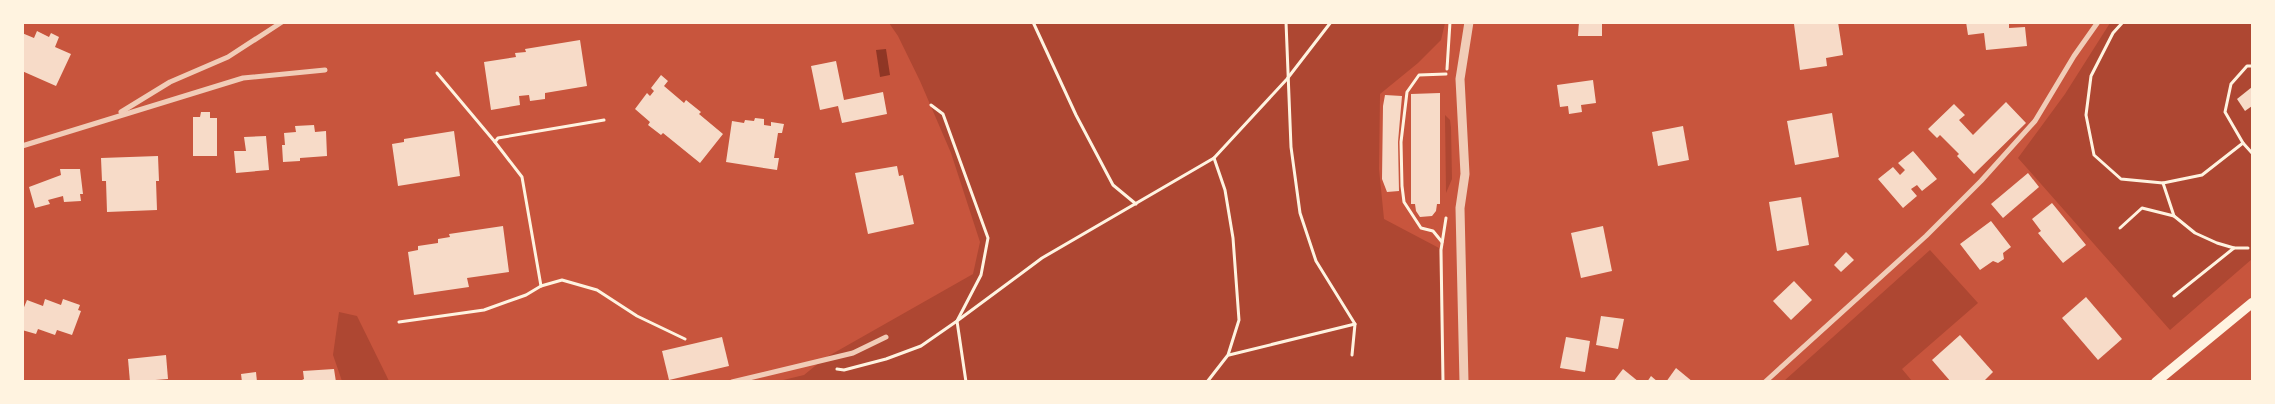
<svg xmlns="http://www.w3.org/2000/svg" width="2275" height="404" font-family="'Titillium Web',sans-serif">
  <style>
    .green { fill: #ae4732 }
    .water { fill: #8f3625 }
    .building { fill: #f7dbc8 }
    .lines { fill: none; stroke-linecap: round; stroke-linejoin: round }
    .path { stroke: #fff3e0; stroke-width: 3 }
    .minor { stroke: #f1ccb7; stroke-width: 5 }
    .tertiary { stroke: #f1ccb7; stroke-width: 9 }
    .secondary { stroke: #fff3e0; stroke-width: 10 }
  </style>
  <rect width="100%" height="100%" fill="#c8553d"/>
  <!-- green -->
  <g class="green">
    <polygon points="889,23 1445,23 1441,40 1418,63 1380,94 1379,169 1384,219 1439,248 1442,381 775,382 804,375 825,358 973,274 980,242 951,153 920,81 898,36"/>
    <polygon points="2110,23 2252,23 2252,259 2170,330 2018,158 2065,94"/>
    <polygon points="1445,115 1450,120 1451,128 1452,179 1446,193"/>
    <polygon points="1930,250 1978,303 1902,369 1912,381 1784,381"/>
    <polygon points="339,312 357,316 389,381 342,381 333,355"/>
  </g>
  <!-- water -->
  <polygon class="water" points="886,49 890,75 880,77 876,50"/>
  <!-- building -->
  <g class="building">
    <polygon points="1579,22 1602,22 1602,36 1578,36"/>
    <polygon points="1806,22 1838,22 1843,55 1826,58 1827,66 1800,70 1794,24"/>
    <polygon points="1966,22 2009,22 2009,28 2025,27 2027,46 1986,50 1984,33 1968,35"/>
    <polygon points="37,31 49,37 51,33 59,37 55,47 71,54 56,86 22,71 22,33 34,38"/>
    <polygon points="580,40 587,86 545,93 545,99 530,101 529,95 519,96 520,105 491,110 484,62 516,57 515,53 526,52 525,49"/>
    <polygon points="836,61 844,100 883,92 887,114 842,123 838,106 820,110 811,66"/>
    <polygon points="661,75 668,81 664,86 684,103 686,100 701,112 699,114 723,134 700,163 663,133 661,135 648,125 650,122 635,109 647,93 650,96 654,91 651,88"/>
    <polygon points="1593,80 1596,103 1581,105 1582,112 1569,114 1568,106 1560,107 1557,85"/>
    <polygon points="2252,87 2252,106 2245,111 2237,99"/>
    <polygon points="1440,93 1440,204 1437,204 1436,211 1432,216 1420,217 1416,211 1415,204 1411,204 1411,94"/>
    <polygon points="1385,95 1402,96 1398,142 1399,191 1387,192 1382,179 1383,106"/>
    <polygon points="2006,102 2026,123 1974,174 1957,156 1959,154 1940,135 1937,138 1928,129 1954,104 1965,115 1959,120 1973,135"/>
    <polygon points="201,112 210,112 210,118 217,118 217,156 193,156 193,117 200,117"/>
    <polygon points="1832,113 1839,157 1795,165 1787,121"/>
    <polygon points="755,118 764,119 764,125 771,126 771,122 784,124 782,133 778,133 774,158 779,158 777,170 726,162 732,121 744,123 745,120 754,121"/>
    <polygon points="314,125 315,132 326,131 327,156 300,158 300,161 283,162 282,145 285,145 284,133 296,132 295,126"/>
    <polygon points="1683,126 1689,160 1658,166 1652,132"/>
    <polygon points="454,131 460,176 398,186 392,144 404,142 404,139"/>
    <polygon points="266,136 269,170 236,173 234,151 246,151 244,137"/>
    <polygon points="1913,151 1937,179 1922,191 1917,185 1911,189 1917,196 1903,208 1878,179 1893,167 1900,175 1905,170 1898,163"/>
    <polygon points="158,156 159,181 156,181 157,210 107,212 106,181 102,181 101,158"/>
    <polygon points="897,166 899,176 903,175 914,224 868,234 855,173"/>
    <polygon points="60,169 80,169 83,194 80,194 81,201 64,202 63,196 48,200 50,204 35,208 29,187 61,175"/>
    <polygon points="2028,173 2039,187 2003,218 1991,204"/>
    <polygon points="1801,197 1809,245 1777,251 1769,202"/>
    <polygon points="2052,203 2086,245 2063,263 2038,233 2041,231 2032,219"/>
    <polygon points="1991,221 2011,247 2003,253 2004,259 1998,263 1993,261 1980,270 1960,244"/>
    <polygon points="503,226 509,272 467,278 469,287 414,295 408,252 418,250 418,246 438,243 438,239 450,237 449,234"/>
    <polygon points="1603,226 1612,271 1581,278 1571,233"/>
    <polygon points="1846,252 1854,260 1841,272 1834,265"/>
    <polygon points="1794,281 1812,300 1791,320 1773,301"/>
    <polygon points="2086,297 2122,339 2098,360 2062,318"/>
    <polygon points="45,299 61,305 63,299 80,305 78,310 81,311 72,335 57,330 55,335 38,329 36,334 22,330 22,312 27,300 43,306"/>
    <polygon points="1601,316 1624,319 1618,349 1596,345"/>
    <polygon points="1960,335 1993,372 1983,382 1951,382 1932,360"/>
    <polygon points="722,337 729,366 669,380 662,351"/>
    <polygon points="1566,337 1590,341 1585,372 1560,368"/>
    <polygon points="166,355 168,379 130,382 128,359"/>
    <polygon points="1676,368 1693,382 1666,382"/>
    <polygon points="334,369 336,382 298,382 304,379 303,371"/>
    <polygon points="1623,369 1639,382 1613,382"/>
    <polygon points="256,372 257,382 242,382 241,374"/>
    <polygon points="1651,376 1658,382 1647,382"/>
  </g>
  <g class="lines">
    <!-- path -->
    <g class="path">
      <polyline points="1033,22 1076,115 1113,185 1136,204"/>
      <polyline points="1286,22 1291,147 1300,213 1316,261 1355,324 1352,355"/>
      <polyline points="2123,22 2113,33 2091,76 2086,115 2094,155 2121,179 2163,183 2202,175 2243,143"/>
      <polyline points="2252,66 2247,66 2231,84 2225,112 2243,143 2252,153"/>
      <polyline points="1447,69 1450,22"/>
      <polyline points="437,73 495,142"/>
      <polyline points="2163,183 2174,216"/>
      <polyline points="2120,228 2142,208 2174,216 2195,233 2217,243 2234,248"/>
      <polyline points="1442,242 1433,231 1421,228 1404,202 1402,186 1401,142 1407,92 1419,75 1446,74"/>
      <polyline points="541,286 522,177 495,142 498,138 604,120"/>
      <polyline points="2174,296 2234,248 2248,248"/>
      <polyline points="399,322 484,310 526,295 541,286 562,280 597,290 637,316 685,339"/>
      <polyline points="1229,355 1355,324"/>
      <polyline points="837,369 844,370 886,359 921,346 957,321 981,275 988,238 943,114 931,105"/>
      <polyline points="966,382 957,321 1042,258 1214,158 1287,79 1331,22"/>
      <polyline points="1207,382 1228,355 1239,320 1233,238 1225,190 1214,158"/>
      <polyline points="1443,382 1441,250 1446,218"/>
    </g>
    <!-- minor -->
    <g class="minor">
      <polyline points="121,112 170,82 228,57 282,22"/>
      <polyline points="22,146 243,78 325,70"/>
      <polyline points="732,382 853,353 886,337"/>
      <polyline points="1765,382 1926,236 1981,181 2035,121 2074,56 2098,22"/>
    </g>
    <!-- tertiary -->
    <polyline class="tertiary" points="1464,382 1460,208 1465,174 1460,79 1469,22"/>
    <!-- secondary -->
    <polyline class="secondary" points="2156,382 2252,303"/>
  </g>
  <!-- border -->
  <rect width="2275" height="404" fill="none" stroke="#fff3e0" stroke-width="48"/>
</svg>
